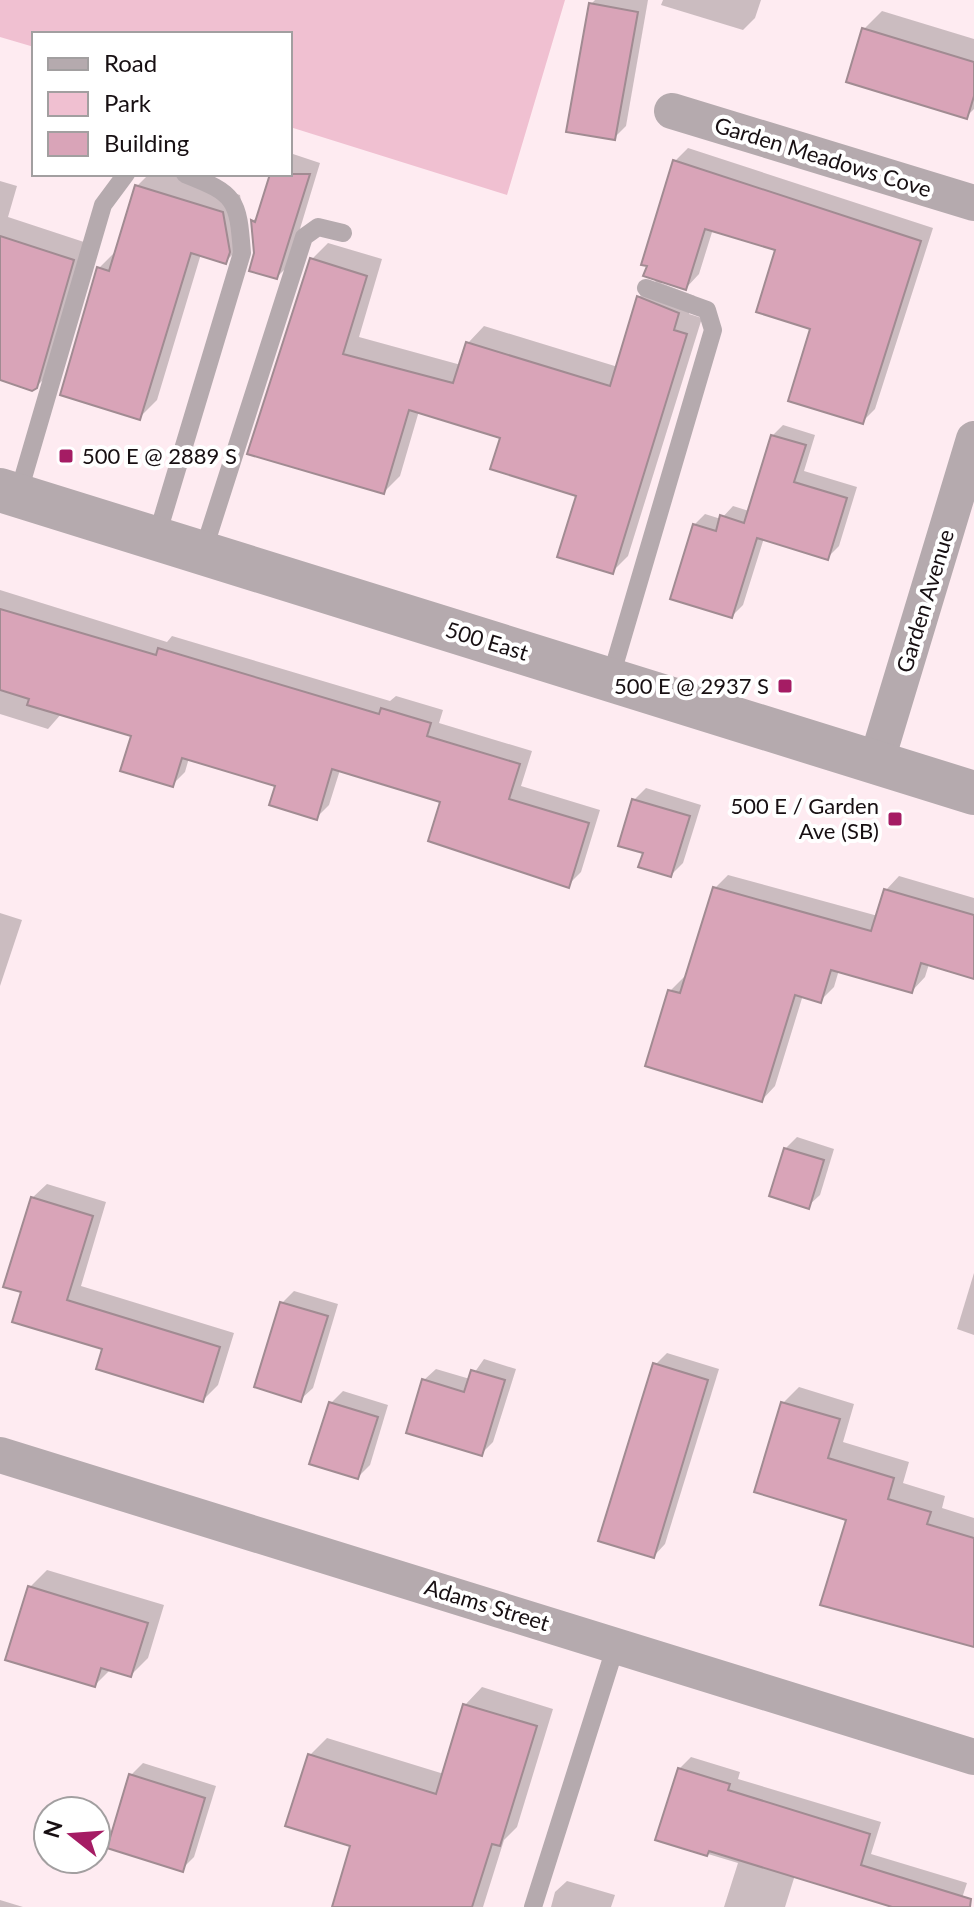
<svg xmlns="http://www.w3.org/2000/svg" width="974" height="1907" font-family="Lato,sans-serif">
  <style>
    .green { fill: #f0c0d1 }
    .shadow { fill: #0003 }
    .building { fill: #d9a4b8; stroke: #a18b92; stroke-width: 2 }
    .lines { fill: none; stroke-linecap: round; stroke-linejoin: round }
    .service { stroke: #b5aaae; stroke-width: 18 }
    .minor { stroke: #b5aaae; stroke-width: 36 }
    .tertiary { stroke: #b5aaae; stroke-width: 44 }
    .poi-dot { fill: #a51c64; stroke: #fff; stroke-width: 3 }
    .labels { text-anchor: middle; stroke-width: 8; stroke-linejoin: round; paint-order: stroke }
    .street-label { font-size: 22px; fill: #170f12; stroke: #fff }
    .poi-label { font-size: 22px; fill: #170f12; stroke: #fff; text-anchor: end }
  </style>
  <rect width="100%" height="100%" fill="#feebf1"/>
  <!-- green -->
  <polygon class="green" points="0,0 565,0 507,195 290,127 290,34 34,34 34,47 0,37"/>
  <!-- shadow -->
  <g class="shadow">
    <polygon points="595,0 648,0 626,126 614,138 591,4"/>
    <polygon points="663,0 761,0 755,18 743,30 661,5"/>
    <polygon points="882,11 974,39 974,109 966,117 848,81 864,29"/>
    <polygon points="688,148 933,228 875,409 862,422 812,328 777,249 713,229 699,274 686,288 662,280 661,283 695,296 689,314 702,318 628,556 612,572 578,494 502,437 419,411 400,476 384,492 312,259 328,243 382,259 359,337 461,365 468,343 484,326 618,367 639,297 658,279 675,161"/>
    <polygon points="290,153 320,163 289,265 277,277 256,253 253,221 260,214 272,174 290,174"/>
    <polygon points="149,174 172,174 240,195 246,233 243,244 226,261 201,254 157,400 139,418 99,268 116,251 137,186"/>
    <polygon points="0,181 17,186 8,217 90,244 53,370 36,387 0,378"/>
    <polygon points="783,425 815,435 804,471 857,487 839,546 828,557 764,538 743,605 732,616 694,525 705,514 721,519 733,506 749,511 772,436"/>
    <polygon points="0,590 167,642 172,636 390,701 396,696 443,710 439,723 532,751 521,786 600,810 581,872 568,885 442,801 340,770 329,805 316,818 278,785 189,758 185,772 172,785 133,735 62,713 48,729 0,714"/>
    <polygon points="646,788 701,805 683,863 671,875 645,852 634,800"/>
    <polygon points="728,875 878,916 886,890 899,876 974,898 974,978 929,964 925,977 912,991 839,970 834,987 821,1000 803,995 775,1086 762,1100 670,991 684,977 687,978 715,888"/>
    <polygon points="0,913 22,920 0,986"/>
    <polygon points="797,1137 834,1149 820,1195 808,1206 785,1149"/>
    <polygon points="47,1184 106,1202 81,1286 234,1333 218,1385 203,1400 104,1348 24,1291 32,1198"/>
    <polygon points="974,1273 974,1335 957,1329"/>
    <polygon points="294,1291 338,1304 313,1388 301,1399 282,1303"/>
    <polygon points="667,1353 719,1369 665,1544 654,1556 655,1365"/>
    <polygon points="484,1359 516,1369 493,1442 481,1454 424,1380 436,1369 470,1379"/>
    <polygon points="799,1387 854,1404 843,1442 909,1462 903,1483 945,1496 942,1508 974,1518 974,1646 849,1519 783,1403"/>
    <polygon points="343,1391 388,1405 370,1465 358,1477 331,1403"/>
    <polygon points="47,1570 164,1605 148,1658 131,1675 111,1669 95,1685 30,1587"/>
    <polygon points="482,1687 553,1709 517,1827 504,1840 483,1907 337,1907 353,1845 310,1755 327,1738 444,1774 465,1705"/>
    <polygon points="691,1757 740,1772 738,1779 881,1822 871,1854 967,1883 959,1907 898,1907 795,1875 785,1907 724,1907 738,1863 658,1839 679,1769"/>
    <polygon points="143,1763 216,1786 194,1857 182,1869 131,1775"/>
    <polygon points="567,1881 615,1895 611,1907 551,1907 555,1892"/>
    <polygon points="0,1900 23,1907 0,1907"/>
  </g>
  <!-- building -->
  <g class="building">
    <polygon points="589,3 638,12 615,140 566,132"/>
    <polygon points="862,28 974,62 974,96 967,119 846,82"/>
    <polygon points="673,160 921,241 863,424 788,401 810,329 756,312 775,250 705,229 686,290 643,276 647,266 641,265"/>
    <polygon points="270,174 310,174 277,279 249,271 254,253 251,220 255,222"/>
    <polygon points="135,185 223,212 230,252 226,264 191,253 140,420 60,395 97,267 109,271"/>
    <polygon points="0,236 74,260 37,388 32,391 0,380"/>
    <polygon points="310,258 367,276 343,354 453,383 466,342 610,386 637,296 679,313 674,330 687,334 613,574 557,557 576,496 490,469 500,438 409,410 384,494 247,454"/>
    <polygon points="771,435 806,445 794,482 847,498 828,560 757,538 732,618 670,599 693,524 716,531 720,515 744,523"/>
    <polygon points="0,609 156,655 158,648 379,714 381,708 431,723 427,736 520,764 509,799 589,823 569,888 428,841 440,802 332,769 317,820 269,805 275,786 182,758 173,787 120,771 131,736 27,705 29,699 0,690"/>
    <polygon points="632,799 690,816 671,877 638,867 643,853 618,846"/>
    <polygon points="713,887 871,931 884,889 974,915 974,979 921,963 912,993 831,970 821,1003 795,995 762,1102 645,1066 668,990 680,993"/>
    <polygon points="784,1148 824,1160 809,1209 769,1196"/>
    <polygon points="31,1197 93,1216 67,1300 220,1347 203,1402 96,1369 102,1349 12,1322 21,1292 3,1287"/>
    <polygon points="280,1302 328,1316 301,1402 254,1387"/>
    <polygon points="653,1363 708,1380 654,1558 598,1541"/>
    <polygon points="471,1370 505,1380 482,1456 406,1433 422,1379 464,1392"/>
    <polygon points="329,1402 378,1417 358,1479 309,1464"/>
    <polygon points="781,1402 840,1419 828,1458 894,1478 888,1499 931,1512 927,1524 974,1538 974,1647 820,1605 846,1520 754,1492"/>
    <polygon points="28,1586 148,1623 131,1677 101,1668 95,1687 5,1660"/>
    <polygon points="463,1704 537,1726 500,1846 492,1844 472,1907 332,1907 350,1846 285,1826 308,1754 436,1794"/>
    <polygon points="678,1768 730,1784 728,1790 870,1834 861,1865 971,1899 970,1907 892,1907 709,1851 707,1856 655,1840"/>
    <polygon points="129,1774 205,1798 183,1872 107,1848"/>
  </g>
  <g class="lines">
    <!-- service -->
    <g class="service">
      <polyline points="18,495 103,205 126,174"/>
      <path d="M156,539L242,253C238,199 236,194 185,174"/>
      <polyline points="203,552 304,237 318,227 343,233"/>
      <polyline points="610,680 713,330 707,310 646,288"/>
      <polyline points="533,1907 616,1645"/>
    </g>
    <!-- minor -->
    <g class="minor">
      <polyline points="672,111 974,203"/>
      <polyline points="876,763 974,439"/>
      <polyline points="0,1455 974,1757"/>
    </g>
    <!-- tertiary -->
    <polyline class="tertiary" points="0,490 974,793"/>
  </g>
  <!-- markers -->
  <g class="poi-dot">
    <rect x="58" y="448" width="16" height="16" rx="4"/>
    <rect x="777" y="678" width="16" height="16" rx="4"/>
    <rect x="887" y="811" width="16" height="16" rx="4"/>
  </g>
  <g class="labels">
    <!-- street labels -->
    <g class="street-label">
      <text transform="translate(823 157) rotate(17)" y="8">Garden Meadows Cove</text>
      <text transform="translate(925 601) rotate(-73)" y="8">Garden Avenue</text>
      <text transform="translate(487 641) rotate(17)" y="8">500 East</text>
      <text transform="translate(487 1605) rotate(17)" y="8">Adams Street</text>
    </g>
    <!-- poi labels -->
    <g class="poi-label">
      <text x="82" y="464" text-anchor="start">500 E @ 2889 S</text>
      <text x="769" y="694">500 E @ 2937 S</text>
      <text x="879" y="814">500 E / Garden<tspan x="879" dy="25">Ave (SB)</tspan></text>
    </g>
  </g>
  <!-- legend -->
  <rect x="32" y="32" width="260" height="144" fill="#ffffff" stroke="#a29fa0" stroke-width="2"/>
  <rect x="48" y="58" width="40" height="12" fill="#b5aaae" stroke="#a29fa0" stroke-width="2"/>
  <text x="104" y="72" font-size="24" fill="#170f12">Road</text>
  <rect x="48" y="92" width="40" height="24" fill="#f0c0d1" stroke="#a29fa0" stroke-width="2"/>
  <text x="104" y="112" font-size="24" fill="#170f12">Park</text>
  <rect x="48" y="132" width="40" height="24" fill="#d9a4b8" stroke="#a29fa0" stroke-width="2"/>
  <text x="104" y="152" font-size="24" fill="#170f12">Building</text>
  <!-- north arrow -->
  <g transform="translate(72 1835) rotate(287)"><circle r="38" fill="#ffffff" stroke="#a29fa0" stroke-width="2"/>
  <path d="M0-6L14 30L0 20L-14 30Z" fill="#a51c64"/>
  <text y="-12" font-size="22" font-weight="bold" text-anchor="middle" fill="#170f12">N</text>
  </g>
</svg>
